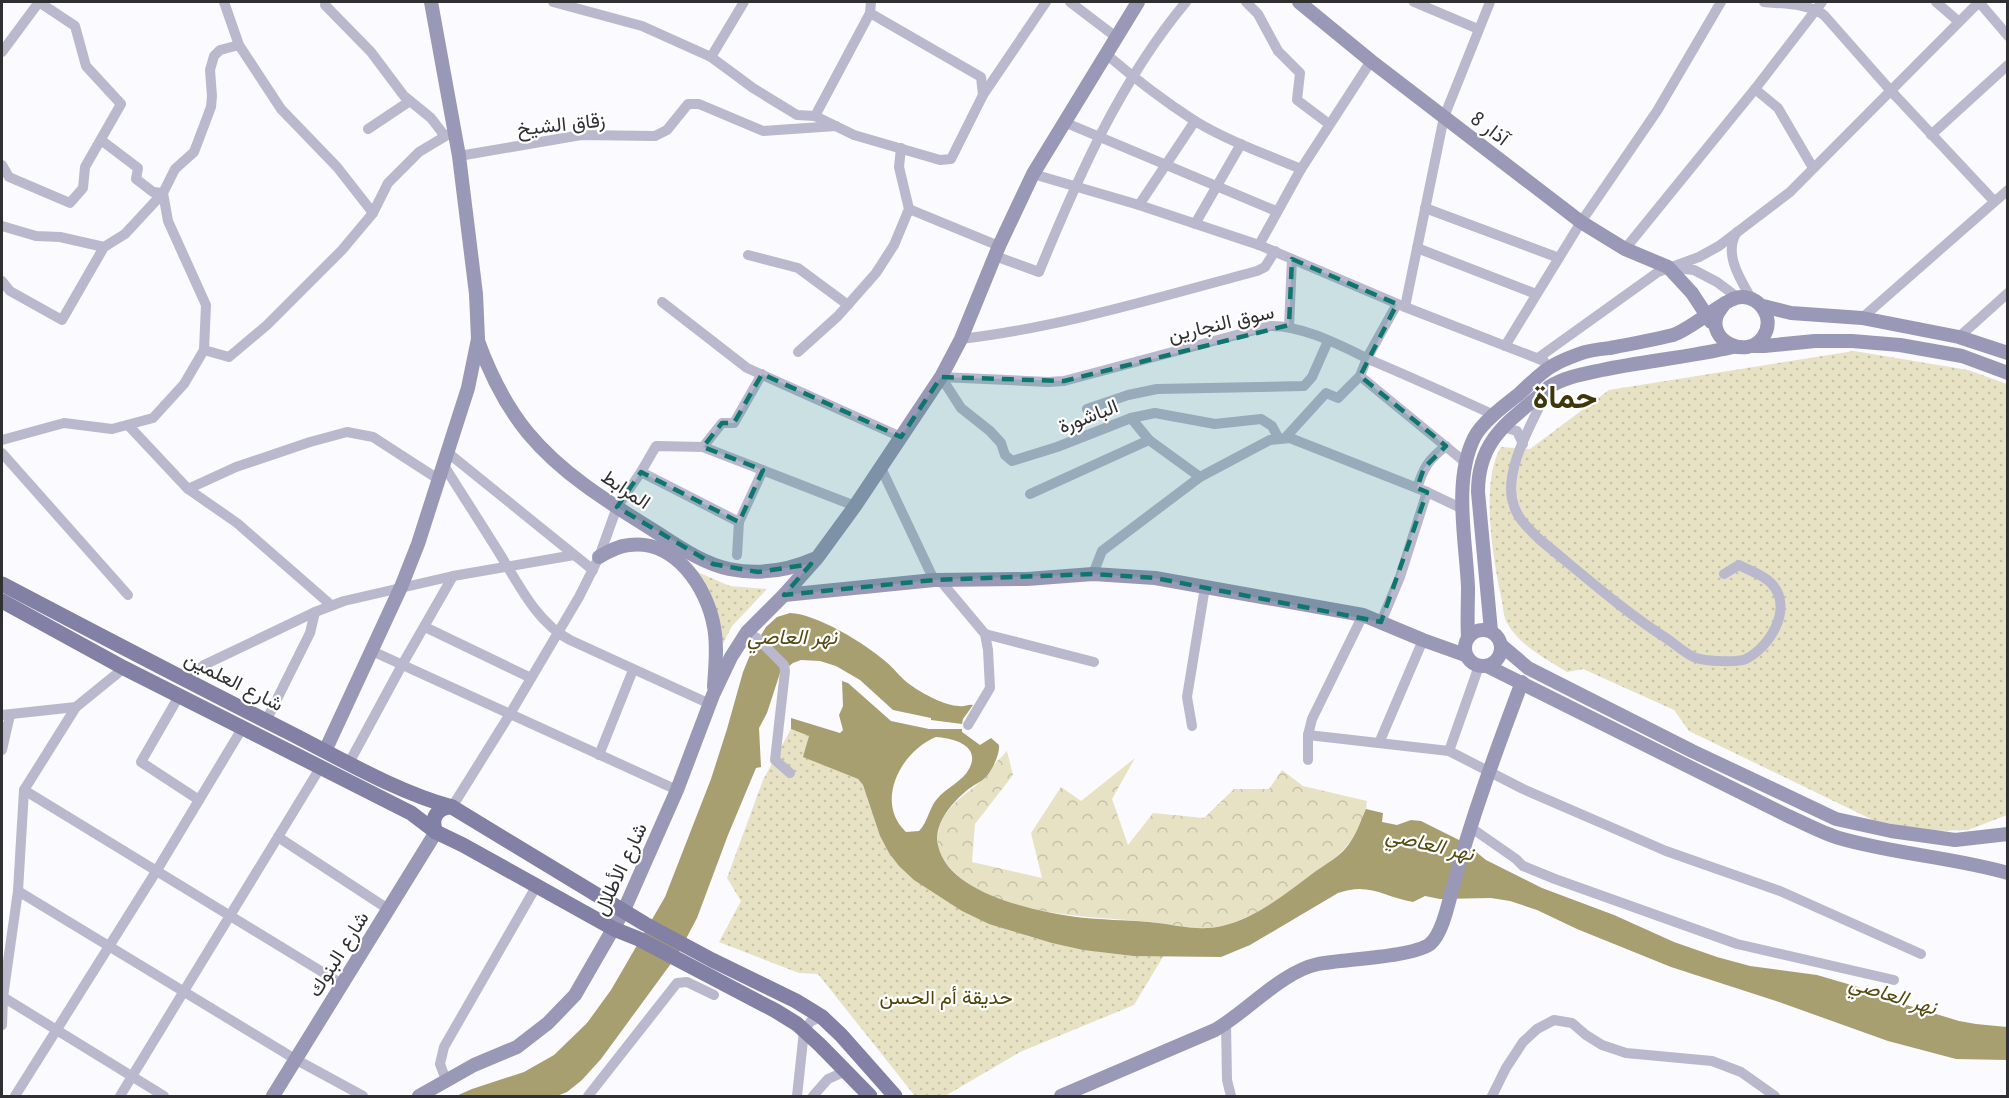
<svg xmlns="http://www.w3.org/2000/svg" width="2009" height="1098" font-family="'PT Sans',Vazirmatn,sans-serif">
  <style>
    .grass { fill: url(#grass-dots) }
    .forest { fill: url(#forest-crowns) }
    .water { fill: #a79f70; fill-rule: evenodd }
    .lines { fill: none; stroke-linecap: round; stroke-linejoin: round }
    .street { stroke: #b9b8cd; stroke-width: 10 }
    .secondary { stroke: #9998b6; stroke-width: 14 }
    .primary { stroke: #8280a5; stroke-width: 15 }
    .marked { fill: #0f766e; fill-opacity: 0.2; stroke: #0f766e; stroke-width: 4.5; stroke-dasharray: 12 8; stroke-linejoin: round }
    .labels { text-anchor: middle; stroke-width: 4.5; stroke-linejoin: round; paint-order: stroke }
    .street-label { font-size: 20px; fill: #303033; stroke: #fff }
    .park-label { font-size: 20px; fill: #4e4508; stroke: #fff }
    .water-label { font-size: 21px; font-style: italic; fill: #564c13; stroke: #fff }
    .town-label { font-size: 32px; font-weight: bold; fill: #3e370c; stroke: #fff }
  </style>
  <defs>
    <pattern id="grass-dots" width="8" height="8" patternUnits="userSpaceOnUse" patternTransform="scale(1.5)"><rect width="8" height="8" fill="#e7e2c3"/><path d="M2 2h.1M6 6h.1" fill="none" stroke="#c6c2a8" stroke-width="1.8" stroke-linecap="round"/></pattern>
    <pattern id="forest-crowns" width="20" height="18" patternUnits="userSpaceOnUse" patternTransform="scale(1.5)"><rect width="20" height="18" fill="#e7e2c3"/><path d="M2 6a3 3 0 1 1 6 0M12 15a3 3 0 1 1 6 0" fill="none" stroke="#c6c2a8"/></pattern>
  </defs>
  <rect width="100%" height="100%" fill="#fafaff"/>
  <!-- grass -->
  <g class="grass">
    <path d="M1854,351L1968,370L2007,384V815L1968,830L1931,831L1875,821L1689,731L1674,710L1583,669L1567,672C1546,659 1520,646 1507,623C1503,616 1503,604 1501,596C1493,558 1480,481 1501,447L1530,449L1609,390Z"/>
    <polygon points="688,568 730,586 767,589 732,626 716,657 718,629 714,601"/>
    <polygon points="791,729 809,736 804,757 858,779 863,785 880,836 889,853 1027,936 1083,950 1133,956 1164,955 1134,1005 1020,1052 945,1096 915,1096 818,974 799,973 719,942 741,901 727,878 763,780"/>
  </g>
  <!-- forest -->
  <path class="forest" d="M1007,751L1013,775L975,824L972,862L1042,878L1031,833L1061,787L1081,801L1135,758L1112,799L1128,845L1153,813L1204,818L1234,789H1269L1282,770L1303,786L1367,801C1366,804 1367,807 1366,810C1364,822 1353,840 1344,849C1336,858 1325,865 1316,872C1288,892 1256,918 1222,926C1199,932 1173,924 1150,922C1091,916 995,917 952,870C945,862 938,852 938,842C936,811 964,796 984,779C987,776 989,771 991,768C996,762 1002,757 1007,751Z"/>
  <!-- water -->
  <g class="water">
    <path d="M790,613C817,614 864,643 885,661C895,669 901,679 912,686C923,694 946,706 959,706C965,707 968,704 973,705L963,719L962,724L931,720V718L893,710L860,680L836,666L820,661L801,660L793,663L780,673L767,713L759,728L761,767L756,768L728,835L697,918L678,954L601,1059L582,1080L567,1092L557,1096H456L472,1089L524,1072L554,1055L587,1023L611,990L665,897L711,779L727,729L743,672L752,650L766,627L777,617Z"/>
    <path d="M842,681L848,683L891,721L929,729H962V732L980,745L991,738L999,745C1000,754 992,771 985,778C981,782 975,784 970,788C954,800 933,823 938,845C948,894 1035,911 1076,917C1101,920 1125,920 1149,922C1173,924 1198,932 1222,926C1256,918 1288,892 1316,871C1326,864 1337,858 1345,849C1355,838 1360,823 1366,809L1383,813L1382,822L1397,825L1411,820L1421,821L1465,843L1486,860L1542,888L1614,915L1674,942L1717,957L1750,966L1817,975L1858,987L1887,999L1959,1021L1976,1024L2007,1027V1060L1956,1059L1888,1041L1779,1002L1671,967L1577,929L1537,910L1510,901L1491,898L1440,899L1425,896L1413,902C1383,897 1370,882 1338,893L1250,945L1221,957L1133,956L1083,950L1052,943L989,924L962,911L914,880L899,866L889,853L880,836L863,785L858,779L803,757L809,736L791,729V718L840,733L843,730L839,715L843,706ZM936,737C952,738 982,745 969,769C963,781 946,788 937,799C929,808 928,822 919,831L906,832C874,802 901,751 936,737Z"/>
  </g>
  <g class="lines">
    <!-- street -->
    <g class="street">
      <polyline points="224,2 239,45 281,109 337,167 373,213"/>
      <polyline points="553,2 642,26 711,57 753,88 797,115 815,116 854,135 940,160 951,159 983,95 1046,2"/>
      <polyline points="1070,2 1116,37"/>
      <polyline points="1246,2 1258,14 1278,51 1300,73 1297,100 1329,124"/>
      <polyline points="1414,2 1478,29"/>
      <path d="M1764,2C1784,4 1807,3 1824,15L1891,91L1994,201"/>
      <polyline points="1936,2 1958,21"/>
      <polyline points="1979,2 2008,36"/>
      <polyline points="325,5 371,52 404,96 431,118 444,135"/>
      <polyline points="870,13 981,77 983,95"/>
      <polyline points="2,52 39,2 75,26 86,66 121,104 85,167 83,188 70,203 9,177 2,165"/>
      <path d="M1106,54C1134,78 1164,101 1195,121C1228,141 1265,154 1301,169"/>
      <polyline points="711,57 744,2"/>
      <polyline points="1755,89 1778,108 1813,168"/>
      <polyline points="815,116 870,13 871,2"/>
      <polyline points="1064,122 1276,211"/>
      <polyline points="368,129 410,101"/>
      <polyline points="1931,135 2008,65"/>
      <polyline points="101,140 138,168 136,179 153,192 163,193"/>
      <polyline points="459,156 581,135 655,136 667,130 688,104 699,104 763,131 836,126"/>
      <polyline points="1033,174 1139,205 1259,245 1405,307 1544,361"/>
      <polyline points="1139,205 1195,121"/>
      <polyline points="1425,208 1559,258"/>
      <polyline points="909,209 999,246"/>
      <polyline points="1195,224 1241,144"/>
      <polyline points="2,226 36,236 60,237 104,247"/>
      <path d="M1737,232C1723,253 1740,279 1751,298"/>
      <polyline points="1259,245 1301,169 1371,61"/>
      <polyline points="1417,248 1536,294"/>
      <polyline points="1625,249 1755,89 1822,2"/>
      <polyline points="748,255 798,268 848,305"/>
      <path d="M995,256L1039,272C1078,177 1120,81 1186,2"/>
      <polyline points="1674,268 1694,270 1717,282 1737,297"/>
      <polyline points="2,281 10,291 62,320 104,247 125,234 163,193 175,169 194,152 211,107 212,96 210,70 214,56 220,50 239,45"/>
      <polyline points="662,302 747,368 901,437"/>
      <polyline points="1405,307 1444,117 1490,2"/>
      <polyline points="1862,318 2008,190"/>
      <polyline points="1289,327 1292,259"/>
      <polyline points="1959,337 2008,293"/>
      <path d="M961,339C1062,327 1159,297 1257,271L1265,267L1275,251"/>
      <polyline points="1505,346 1581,222 1657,111 1721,2"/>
      <polyline points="204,350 229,357 267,325 342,250 373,213 388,183 419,152 454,131"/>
      <polyline points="798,352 838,316 876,273 894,245 909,209 899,167 901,148"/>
      <polyline points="1538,358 1658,272 1699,257 1719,246 1790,192 1979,2"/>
      <polyline points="1360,376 1466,463"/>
      <path d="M941,377L1048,382L1064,381L1270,326C1304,325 1345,348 1375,362C1415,379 1455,397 1494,415"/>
      <polyline points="941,377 961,408 990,431 1001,443 1005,455 1012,461 1057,447 1131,418 1155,413 1215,424 1261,419 1272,426 1279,439"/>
      <path d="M1548,389C1534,420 1501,472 1514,506C1518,519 1529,529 1539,539C1581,573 1623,611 1669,640C1677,646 1687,655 1696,658C1706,661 1737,663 1746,659C1771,646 1794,607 1771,583C1762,574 1750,571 1739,565L1724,574"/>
      <polyline points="1087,409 1128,395 1157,389 1304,386 1312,377 1328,341"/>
      <polyline points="1131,418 1149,440 1200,477"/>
      <polyline points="128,425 188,489 237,523 331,605"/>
      <polyline points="1503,427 1517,431 1523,444"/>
      <polyline points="1285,438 1326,393 1338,398 1360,376 1367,358 1397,304"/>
      <polyline points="2,440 64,423 112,429 153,418 184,384 204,350 206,305 168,221 163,193"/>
      <polyline points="703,447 722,423 734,423 762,374"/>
      <polyline points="447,452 593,570"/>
      <polyline points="2,453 128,595"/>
      <path d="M443,464C461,493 480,522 498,551C518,583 536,622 570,640L710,704"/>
      <polyline points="881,468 934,580"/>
      <polyline points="641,472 739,522 763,470"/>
      <path d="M1417,488C1424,467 1428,460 1446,446"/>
      <polyline points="188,489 236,467 310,442 347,432 373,437 438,479"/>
      <polyline points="1030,494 1149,440"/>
      <polyline points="737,555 739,522"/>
      <polyline points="1093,574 1102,551 1200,477 1270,440 1290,438 1427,492 1463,509"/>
      <polyline points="939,579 985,634 988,650 990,688 968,725"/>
      <polyline points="1381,622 1400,577 1427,492"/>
      <polyline points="425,627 531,678"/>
      <polyline points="747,632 757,638 784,665 785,671 775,760 790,773"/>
      <polyline points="985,634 1094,662"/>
      <polyline points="372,651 677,790"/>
      <polyline points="189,682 193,675 204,665 315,612 344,601 453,576 574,555"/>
      <polyline points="179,696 141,762 199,800"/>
      <polyline points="2,715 76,707 124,668"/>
      <polyline points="266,721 310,633 315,612"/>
      <polyline points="1192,726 1187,697 1205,587"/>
      <polyline points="1308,735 1449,751 1523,789 1666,851 1780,891 1921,954"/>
      <polyline points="1379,743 1423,640"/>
      <polyline points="2,750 10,715"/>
      <polyline points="1449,751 1479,666"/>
      <polyline points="599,755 633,670"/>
      <polyline points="1308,760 1308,735 1312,719 1363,615"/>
      <polyline points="349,763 402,665 453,576"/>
      <polyline points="24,790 342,984"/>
      <polyline points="452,807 510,714 579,597 599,557 617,507 641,472 656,446 703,447 855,506"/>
      <polyline points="1470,827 1516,859 1523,866 1555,879 1737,944 1894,980"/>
      <polyline points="278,837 388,909"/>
      <polyline points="18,891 295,1059 363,1096"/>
      <polyline points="3,997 164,1096"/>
      <polyline points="1226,1024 1227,1080 1231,1096"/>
      <polyline points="2,1025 3,997 18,891 24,790 76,707"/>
      <polyline points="446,1080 440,1064 444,1047 537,885"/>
      <polyline points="15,1096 157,870 243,727"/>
      <polyline points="120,1096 320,768"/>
      <polyline points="588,1096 677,983 687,982 714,995"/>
      <polyline points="797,1096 804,1031 811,1021 822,1017"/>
      <polyline points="813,1096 828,1079 846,1071"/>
      <polyline points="1492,1096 1506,1068 1523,1042 1537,1029 1554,1020 1572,1023 1586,1035 1602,1045 1626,1053 1712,1061 1741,1072 1775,1096"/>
    </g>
    <!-- secondary -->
    <g class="secondary">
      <polyline points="1299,2 1371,61 1581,222 1625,249 1668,267 1692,293 1711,322"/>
      <polyline points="1763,306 1791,313 1862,318 1959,337 2008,353"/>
      <path d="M478,341C490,374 505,405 528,433C562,474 608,502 653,530C677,545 701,563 729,569C759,575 787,571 814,559"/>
      <polyline points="1754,346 1764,346 1815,341 1852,341 1900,345 1962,356 2008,373"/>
      <path d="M599,557C609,551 618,546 629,545C675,539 707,587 714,627C718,647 715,667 714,687"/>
      <polyline points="784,595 934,580 1027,579 1093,574 1155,578 1363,615 1423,640 1465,655"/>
      <circle cx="1483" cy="648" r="18"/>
      <path d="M1491,631L1478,492C1478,437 1512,420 1549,387C1565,377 1583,374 1602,370C1645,361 1690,357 1733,347"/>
      <path d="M1468,637C1467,620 1468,604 1468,587C1466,541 1453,481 1474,438C1482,422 1505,405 1519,394C1530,384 1542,371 1554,365C1562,360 1571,357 1579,354C1589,350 1600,349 1610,348C1631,344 1652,340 1673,335C1689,330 1714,308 1731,300C1754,288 1778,316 1763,337C1747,360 1707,341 1717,315C1719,311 1722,307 1725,303"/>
      <polyline points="1501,645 1528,668 1692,751 1836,819 1891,831 1955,840 2008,834"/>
      <path d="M1487,666L1788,816C1804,823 1822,833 1839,838C1894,854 1952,857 2008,873"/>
      <polyline points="325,751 401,587 418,544 468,388 478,339 476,294 459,156 431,2"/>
      <polyline points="273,1096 436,832"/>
      <polyline points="419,1096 474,1065 517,1047 548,1023 575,995 624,910 677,790 713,695 731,657 747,632 784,595 817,558 855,506 941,377 961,339 999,246 1033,174 1138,2"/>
      <path d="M1061,1096L1215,1030C1247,1012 1281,972 1318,964C1343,959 1413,957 1430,944C1442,934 1448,905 1452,890C1471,819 1496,751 1522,682"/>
    </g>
    <!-- primary -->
    <g class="primary">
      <path d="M2,584C97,634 193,684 290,733C343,760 395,791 452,807"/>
      <polyline points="2,601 124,668 411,813 436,832 463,845 614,929 639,939 776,1011 797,1024 820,1045 870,1096"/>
      <path d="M436,832C430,819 437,807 452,807L645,924L712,960L796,1001L822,1017L841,1035L895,1096"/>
    </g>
  </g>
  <!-- marked area -->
  <path class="marked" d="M1292,259L1397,304L1360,376L1446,446L1424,468L1417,488L1427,492L1381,622L1155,578L1093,574L934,580L784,595L811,564L758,572L713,564L617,507L641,472L739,522L763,470L703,447L722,423H734L762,374L901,437L941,377L1064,381L1289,325Z"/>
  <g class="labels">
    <!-- street labels -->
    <g class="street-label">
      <text transform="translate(561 124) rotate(-6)" y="7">زقاق الشيخ</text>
      <text transform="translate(1490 128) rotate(37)" y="7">8 آذار</text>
      <text transform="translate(1221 323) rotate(-13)" y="7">سوق النجارين</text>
      <text transform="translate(1088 416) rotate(-21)" y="7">الباشورة</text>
      <text transform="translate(626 489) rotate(34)" y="7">المرابط</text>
      <text transform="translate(234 681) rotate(27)" y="7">شارع العلمين</text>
      <text transform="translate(620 869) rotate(-65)" y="7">شارع الأطلال</text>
      <text transform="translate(338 954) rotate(-58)" y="7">شارع البنوك</text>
    </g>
    <!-- park labels -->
    <g class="park-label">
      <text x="946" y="1004">حديقة أم الحسن</text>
    </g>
    <!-- water labels -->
    <g class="water-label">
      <text x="792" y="644">نهر العاصي</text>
      <text transform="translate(1430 844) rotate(13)" y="7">نهر العاصي</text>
      <text transform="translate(1893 995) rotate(17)" y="7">نهر العاصي</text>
    </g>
    <!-- town labels -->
    <g class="town-label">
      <text x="1565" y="408">حماة</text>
    </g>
  </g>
  <!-- border -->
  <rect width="2009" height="1098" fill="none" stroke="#303033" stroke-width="6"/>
</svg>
